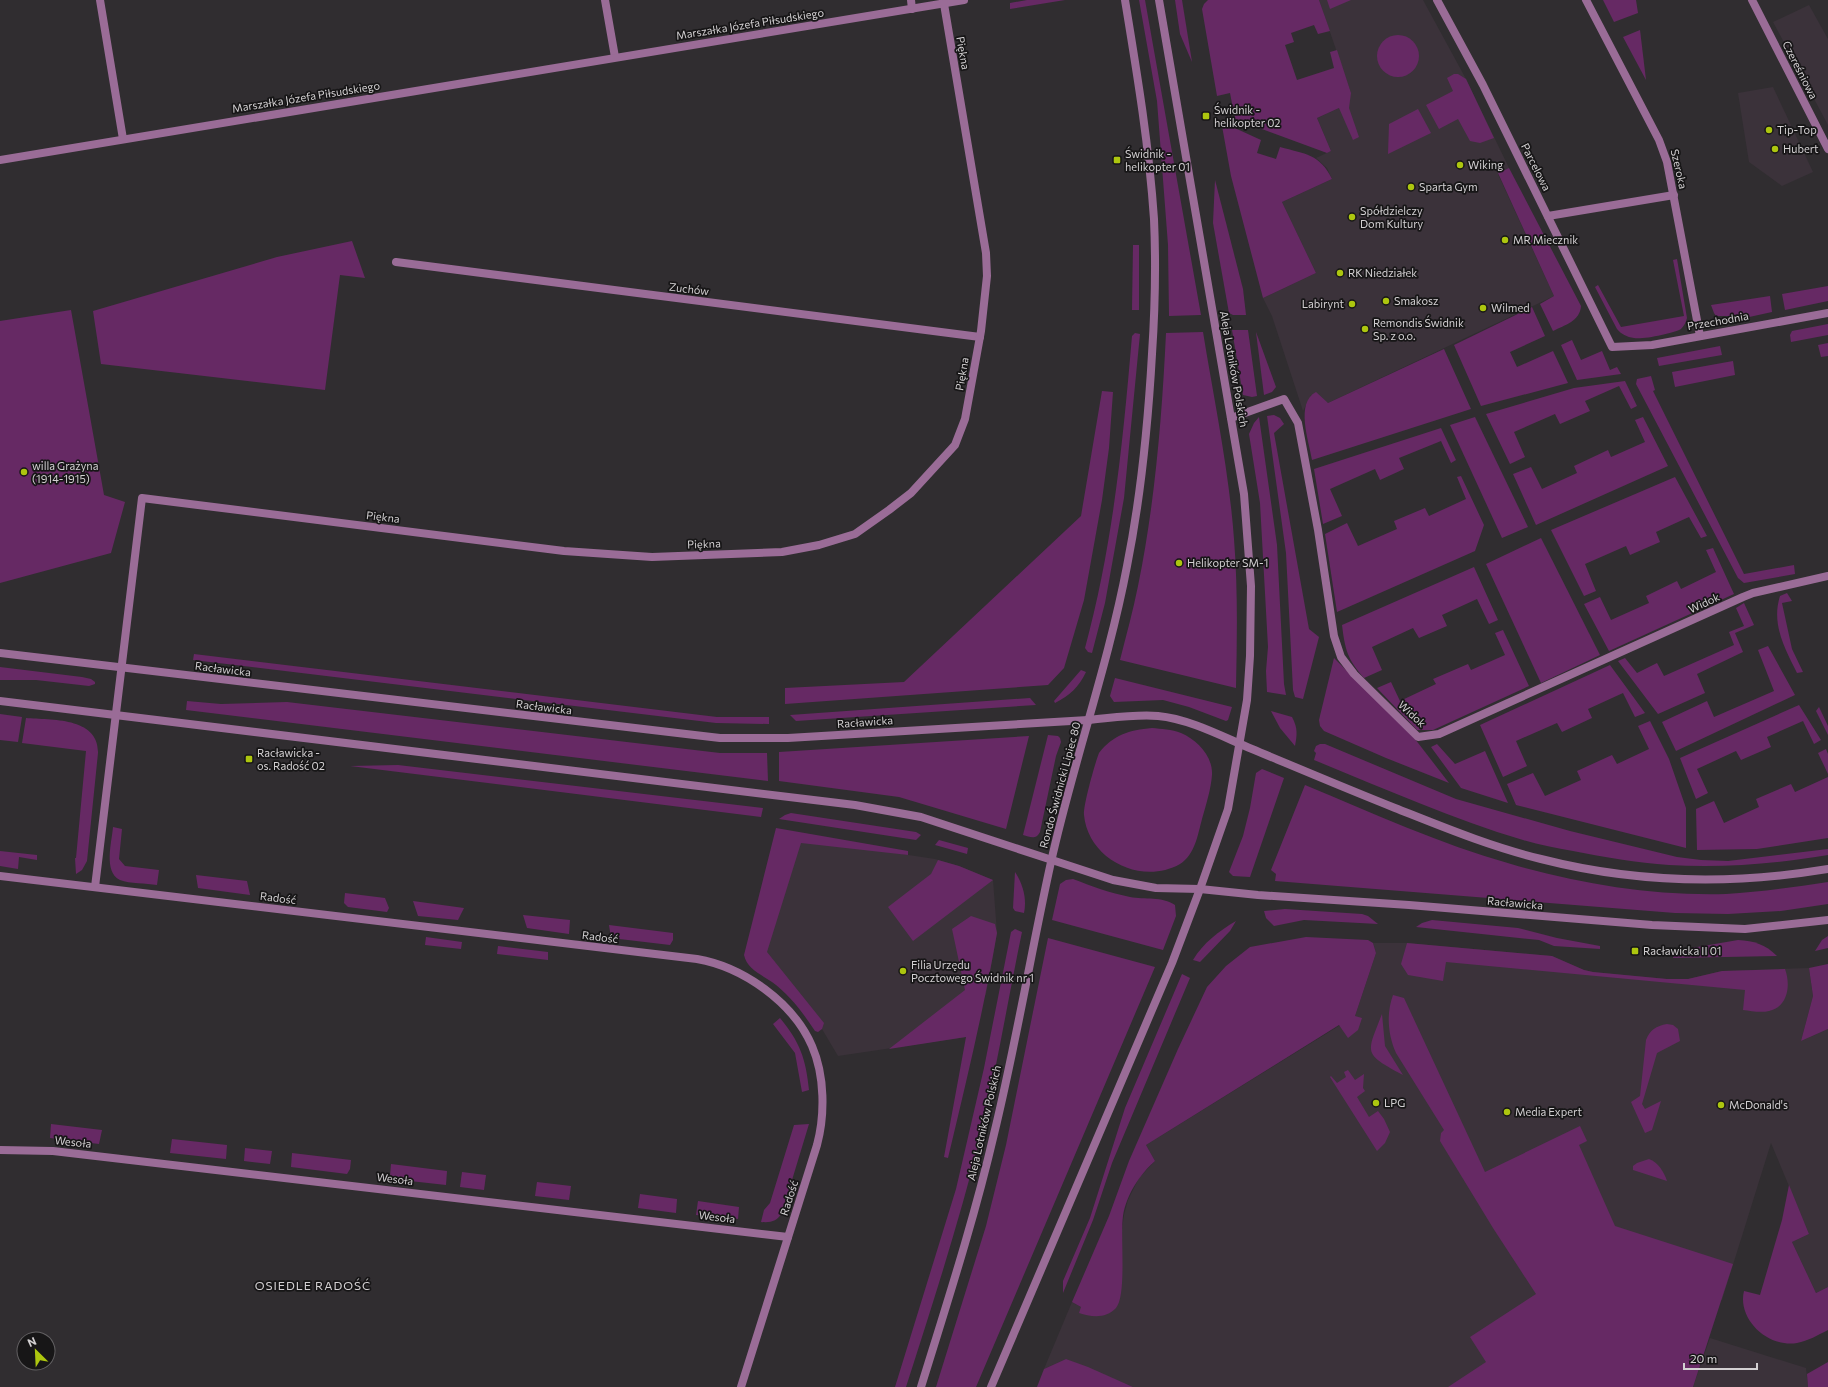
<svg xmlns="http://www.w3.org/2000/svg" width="1828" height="1387" font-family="Commissioner,sans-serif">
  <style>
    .built { fill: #3b323a }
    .green { fill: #662964 }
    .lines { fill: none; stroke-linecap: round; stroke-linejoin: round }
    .minor { stroke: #9a6c97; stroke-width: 8 }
    .tertiary { stroke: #9a6c97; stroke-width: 8 }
    .poi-dot { fill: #adc60f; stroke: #171617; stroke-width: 1.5 }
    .labels { text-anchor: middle; stroke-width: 3.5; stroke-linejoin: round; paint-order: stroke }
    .street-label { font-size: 11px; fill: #d3d0d2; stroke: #171617 }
    .poi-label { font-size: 11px; fill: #d3d0d2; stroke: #171617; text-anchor: start }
    .neighbourhood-label { font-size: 12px; letter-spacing: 1px; fill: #d3d0d2; stroke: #171617 }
  </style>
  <rect width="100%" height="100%" fill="#302d30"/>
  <!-- built -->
  <g class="built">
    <polygon points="1319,0 1423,0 1466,79 1509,168 1498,174 1554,296 1328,403 1311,395 1303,411 1272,316 1263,298 1316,273 1282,202 1332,179 1327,168 1316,158 1331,151 1317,118 1339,108 1351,93"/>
    <polygon points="1809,5 1828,39 1828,125 1773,22"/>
    <polygon points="1773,87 1813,172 1782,186 1749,162 1738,93"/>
    <polygon points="789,837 935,859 959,866 993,880 997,933 986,994 966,1037 838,1056 822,1029 759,946"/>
    <polygon points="1373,943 1407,943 1552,956 1584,970 1593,972 1667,979 1688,979 1722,971 1809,968 1813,996 1801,1041 1828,1029 1828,1287 1816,1293 1792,1242 1809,1234 1771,1143 1722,1300 1514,1359 1471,1387 1133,1387 1066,1359 1044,1369 1072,1302 1081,1307 1121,1236 1124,1215 1128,1200 1139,1178 1155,1161 1146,1145 1355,1016 1376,953"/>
    <polygon points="1710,1338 1806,1368 1808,1387 1693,1387"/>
  </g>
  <!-- green -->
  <g class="green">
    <polygon points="1027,0 1065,0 1010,9 1010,3"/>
    <polygon points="1139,0 1145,0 1201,315 1169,316 1168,245 1157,101"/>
    <polygon points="1175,0 1182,0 1192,62 1180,34"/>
    <polygon points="1208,0 1319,0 1330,31 1318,34 1314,25 1291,33 1294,42 1285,45 1297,80 1334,68 1330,52 1337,50 1351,93 1349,108 1359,137 1353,140 1339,108 1317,118 1331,151 1327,153 1235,119 1230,93 1217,96 1202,9 1204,4"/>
    <polygon points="1327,0 1351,0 1330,9"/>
    <polygon points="1603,0 1636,0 1638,13 1614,22"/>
    <polygon points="1640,30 1646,80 1623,37"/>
    <circle cx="1398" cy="56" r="21"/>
    <polygon points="1454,74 1458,74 1466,79 1494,138 1480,143 1470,141 1458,119 1439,129 1426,105 1453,91 1447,78"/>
    <polygon points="1418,109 1431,133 1388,154 1389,124"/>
    <path d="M1226,124L1261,140L1257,153L1276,159L1280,147C1305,154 1320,154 1332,179L1282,202L1316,273L1263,298L1231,176L1222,126Z"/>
    <path d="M1509,168L1581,306C1580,321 1565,325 1553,331L1540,304L1554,296L1498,173Z"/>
    <polygon points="1215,180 1243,289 1246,315 1233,315 1229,313 1213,223"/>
    <polygon points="352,241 365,278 340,275 325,390 101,364 93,311 277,257"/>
    <polygon points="1133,245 1139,245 1139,310 1132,310"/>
    <path d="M1677,259L1687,318C1686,322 1684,326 1681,329C1674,333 1642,340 1634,338C1627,337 1621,334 1617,329L1595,287L1598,285L1621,327L1684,316L1673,260Z"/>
    <polygon points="1828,286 1828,301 1785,310 1782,294"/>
    <polygon points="1770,296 1772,312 1731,321 1730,316 1716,316 1714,313 1711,305"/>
    <polygon points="1532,307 1545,336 1510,352 1517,367 1553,351 1568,383 1481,406 1454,345"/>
    <polygon points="71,310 104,495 125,502 111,553 0,583 0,321"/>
    <polygon points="1828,324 1828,335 1791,342 1790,335 1792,331"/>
    <polygon points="1248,330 1257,396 1252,397 1243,395 1232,330"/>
    <path d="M1203,332C1214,400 1229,470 1234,539C1238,589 1237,639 1236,688L1120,660C1126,636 1133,611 1138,586C1155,503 1162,417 1166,333Z"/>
    <polygon points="1256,332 1276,387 1272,392 1264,395"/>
    <path d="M1135,333L1140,334L1124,498L1105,603L1092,653L1088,652L1085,648C1113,545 1123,441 1132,336Z"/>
    <polygon points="1572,340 1581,360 1602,351 1610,370 1617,367 1621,374 1577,380 1561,345"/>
    <polygon points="1828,343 1828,356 1821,357 1818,345"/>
    <polygon points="1720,346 1722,355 1659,366 1657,358"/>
    <path d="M1444,349L1471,409L1312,460C1309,441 1295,403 1316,392L1328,403Z"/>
    <polygon points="1733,361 1735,375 1675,387 1672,372"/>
    <polygon points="1651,376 1655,390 1653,391 1744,574 1794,565 1795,574 1744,583 1738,578 1636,384 1637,379"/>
    <polygon points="1625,381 1637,406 1631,409 1619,386 1585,401 1590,411 1560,424 1555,414 1514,432 1525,457 1510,464 1486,414 1574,388"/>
    <polygon points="1102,391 1113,392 1109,448 1102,500 1084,600 1064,668 1048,685 785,704 785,688 904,682 1081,516"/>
    <polygon points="1274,415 1280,418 1284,424 1274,433 1309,629 1319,637 1303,699 1295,697 1293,690 1286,553 1267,416"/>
    <polygon points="1259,417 1277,545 1284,684 1286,695 1267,692 1266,671 1268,647 1260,503 1249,434 1254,423"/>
    <polygon points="1475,417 1528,527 1502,538 1450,425"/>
    <polygon points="1643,417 1668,466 1536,525 1513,474 1531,467 1542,489 1577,473 1574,466 1608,450 1611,457 1645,442 1635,420"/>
    <polygon points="1441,428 1456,460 1451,463 1441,441 1399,458 1404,469 1380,480 1375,469 1330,489 1342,516 1323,524 1314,469"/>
    <polygon points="1461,476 1484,525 1475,551 1337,612 1325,534 1347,523 1358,546 1397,529 1394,521 1425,508 1429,516 1466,499 1457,477"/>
    <polygon points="1675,477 1707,536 1701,538 1689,517 1656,532 1660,542 1630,555 1626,546 1585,564 1596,591 1584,596 1551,530"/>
    <polygon points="1541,538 1600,655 1541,683 1486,564"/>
    <polygon points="1713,548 1734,594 1609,651 1584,604 1600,597 1611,620 1649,603 1646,596 1677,581 1681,589 1716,572 1706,550"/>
    <path d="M1474,567L1498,620L1489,624L1477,599L1442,615L1447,626L1419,638L1413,628L1372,647L1382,670L1364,678C1347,659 1345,649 1342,625Z"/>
    <path d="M1787,593L1792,601L1782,603L1792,649L1803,672L1797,673C1785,649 1771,624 1780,596Z"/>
    <polygon points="1744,603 1754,625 1735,633 1743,652 1697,674 1705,693 1658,714 1618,661 1625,658 1637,673 1657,663 1664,676 1734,645 1729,632 1744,626 1736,608"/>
    <polygon points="1503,630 1529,686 1433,730 1417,730 1377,688 1391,682 1400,701 1436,684 1433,679 1468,664 1471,670 1505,655 1495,633"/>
    <polygon points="1768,646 1795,695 1676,751 1662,722 1707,701 1714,717 1774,691 1758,650"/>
    <polygon points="194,654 717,717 769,717 769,724 716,723 193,660"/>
    <polygon points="1334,658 1415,739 1449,783 1386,758 1324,731 1320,726 1319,720"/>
    <polygon points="1610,665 1645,713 1635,717 1623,693 1588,709 1592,718 1562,732 1557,723 1516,741 1527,766 1503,777 1480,725"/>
    <polygon points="0,667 82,677 91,679 95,682 95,684 89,686 36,680 0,680"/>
    <path d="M1081,670L1086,672C1079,687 1070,695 1055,703L1054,701Z"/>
    <polygon points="1115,678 1232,707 1228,720 1226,721 1189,707 1163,700 1114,702 1110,696"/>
    <polygon points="1030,698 1036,705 796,721 790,715"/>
    <polygon points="187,701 221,704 287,702 720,753 767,753 768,781 186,710"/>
    <polygon points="1799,705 1821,740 1814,744 1803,721 1767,737 1771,747 1741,760 1736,751 1697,769 1708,793 1696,799 1680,758"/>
    <polygon points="1819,707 1828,726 1828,735 1816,711"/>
    <path d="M1271,711L1292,717C1298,728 1297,735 1295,746L1280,728Z"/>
    <polygon points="0,714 22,717 18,742 0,740"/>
    <path d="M26,718C51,720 99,717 98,753L87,861L82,870L76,874L75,858H76L86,751L22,743Z"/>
    <polygon points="1650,721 1669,759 1686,808 1686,848 1516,805 1507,784 1533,773 1545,796 1581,780 1577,771 1612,755 1617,764 1649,749 1638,726"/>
    <path d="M1152,728C1161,729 1172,729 1181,733C1197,740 1213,756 1212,775C1211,789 1206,805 1202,819C1198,834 1195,855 1180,864C1141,886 1088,859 1084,815C1083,806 1095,763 1099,753C1113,735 1129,730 1152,728Z"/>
    <path d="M1048,735L1058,736L1060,738L1061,742L1056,756L1040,832C1036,840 1030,837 1023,835Z"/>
    <polygon points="1029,736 1006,829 899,797 779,781 779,752"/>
    <path d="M1320,744H1325L1456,799L1570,831L1677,857L1701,860L1728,861L1828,849V855C1775,864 1722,868 1669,865C1637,863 1604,857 1573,851C1556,848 1539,845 1523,840C1452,819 1383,788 1314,760L1316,753L1314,751L1316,746Z"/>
    <polygon points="1437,744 1455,764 1485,751 1508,803 1461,788 1431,747"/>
    <polygon points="1826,749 1828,754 1828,774 1818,753"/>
    <polygon points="398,765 763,808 761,817 350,766"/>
    <polygon points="1262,769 1284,778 1250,877 1233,876 1229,872 1243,836 1250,808 1256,773"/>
    <polygon points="1828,777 1828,838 1757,849 1697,850 1696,809 1714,801 1724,823 1759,807 1756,799 1791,784 1795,792"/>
    <path d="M1305,785C1372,813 1440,844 1511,864C1580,884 1654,896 1726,894C1760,892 1794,887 1828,882V904L1781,911L1728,914L1675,913L1275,881L1276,874L1271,870Z"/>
    <polygon points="791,813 916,832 921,835 916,840 779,819 785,815"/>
    <path d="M113,827L122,829L119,859L125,866L159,870L157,885C146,883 130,884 120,880C103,872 112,841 113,827Z"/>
    <path d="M776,828L908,851V855L801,843L767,952L824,1023L822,1029L818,1032L815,1031C803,1013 790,995 772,982C762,975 747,969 744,955Z"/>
    <polygon points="939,840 968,848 967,854 935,845"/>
    <polygon points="0,851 37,855 37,860 19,857 18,869 0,866"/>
    <polygon points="938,860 959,866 993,880 913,941 888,907 931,874"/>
    <path d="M1015,872C1023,884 1027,899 1024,913L1015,911L1013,908Z"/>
    <polygon points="196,875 247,881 250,895 198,888"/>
    <path d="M1073,879C1091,886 1110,893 1130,897C1145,900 1162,896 1175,905L1176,916L1163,950L1052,920L1060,884L1066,880Z"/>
    <polygon points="345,893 385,898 389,908 387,912 348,907 344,903"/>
    <polygon points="413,901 464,908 458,920 418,916"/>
    <polygon points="1285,909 1362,914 1368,916 1378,924 1304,920 1274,926 1266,918 1264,911"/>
    <polygon points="523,915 570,920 569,934 527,928"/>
    <path d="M971,916L995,924L997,933C984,1008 966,1083 948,1158L944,1157L966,1037L889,1049L965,990L952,929Z"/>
    <polygon points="1432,920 1518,928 1557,938 1600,946 1600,949 1554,946 1539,940 1416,927 1422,923"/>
    <path d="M1236,921L1230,931L1200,962L1193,960C1203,943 1219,931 1236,921Z"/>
    <polygon points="609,925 673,933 673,940 670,945 611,938"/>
    <path d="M1015,929L1022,932C1008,999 997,1067 981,1134C960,1219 933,1303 906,1387H895L956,1189L984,1068L1011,932Z"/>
    <polygon points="1828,936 1828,948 1815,951 1822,940"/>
    <polygon points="426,937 462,942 461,949 425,945"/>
    <path d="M1306,937L1368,940L1373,943L1376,953L1355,1016L1362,1018L1358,1030L1348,1038L1339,1025L1146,1145L1155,1161C1139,1175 1126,1196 1123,1216C1120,1236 1127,1295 1116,1308C1106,1319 1091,1317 1079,1313L1081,1307L1072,1302L1109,1216L1129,1161L1178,1049L1207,987L1226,966L1250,947Z"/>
    <polygon points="1048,938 1155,967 976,1387 936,1387 986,1226 1006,1145"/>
    <path d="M1738,940C1754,941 1765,944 1777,956L1673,958L1674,951Z"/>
    <path d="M1407,943L1552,956L1584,970L1593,972L1667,979H1688L1722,971L1785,969C1791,985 1788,1007 1769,1011C1761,1013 1751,1011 1743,1010L1745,990L1446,962L1443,981L1408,975L1401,964Z"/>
    <polygon points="498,946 548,952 548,960 497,954"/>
    <polygon points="1828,964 1828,1029 1801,1041 1813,996 1809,968"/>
    <polygon points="1182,974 1190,978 1112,1163 1093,1220 1063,1293 1063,1281 1090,1218 1125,1108"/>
    <path d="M1393,995L1404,998L1485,1172L1580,1126L1587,1141L1579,1145L1615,1226L1733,1264L1693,1387H1448L1486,1362L1470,1337L1536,1294L1493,1228L1440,1141L1441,1133L1444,1130L1396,1053C1388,1035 1386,1014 1393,995Z"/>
    <path d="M1382,1014L1385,1046L1403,1075C1363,1053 1366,1055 1382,1014Z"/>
    <path d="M780,1018C800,1042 806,1059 809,1090L802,1092L795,1053L773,1024Z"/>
    <path d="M1667,1024L1673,1025L1678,1029L1680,1041L1657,1053L1642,1104L1645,1109L1661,1101L1652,1130L1645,1133L1631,1102L1640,1096L1646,1040C1650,1030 1656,1026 1667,1024Z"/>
    <polygon points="1348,1070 1355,1080 1364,1074 1363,1088 1365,1091 1357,1097 1369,1117 1378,1111 1384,1119 1390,1132 1385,1143 1377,1151 1330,1077 1331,1076 1337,1083 1346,1077 1344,1072"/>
    <polygon points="51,1124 102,1130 99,1144 50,1138"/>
    <path d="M809,1124L782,1213C777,1221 771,1223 761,1222L764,1210L770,1203L794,1125Z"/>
    <polygon points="172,1139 227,1145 226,1159 170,1153"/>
    <polygon points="245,1148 272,1151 270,1164 244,1161"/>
    <polygon points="292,1153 351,1160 350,1169 347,1174 291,1167"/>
    <path d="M1649,1159C1658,1162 1664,1172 1667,1181L1633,1170V1166L1637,1163Z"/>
    <polygon points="391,1164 447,1171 446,1185 392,1179 390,1176"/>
    <polygon points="462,1172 486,1175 484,1190 460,1187"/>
    <polygon points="537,1182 571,1186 569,1200 535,1196"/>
    <path d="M1789,1185L1809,1234L1792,1242L1816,1293L1828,1287V1330C1818,1335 1808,1341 1797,1343C1768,1348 1737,1319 1744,1291L1760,1295L1782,1220Z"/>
    <polygon points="640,1194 677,1199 676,1213 638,1208"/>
    <polygon points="698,1201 739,1207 738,1219 696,1215"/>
    <polygon points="1066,1359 1088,1367 1133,1387 1037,1387 1044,1369"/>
    <polygon points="1828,1362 1828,1387 1808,1387 1807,1374"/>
  </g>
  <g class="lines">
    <!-- minor -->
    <g class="minor">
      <polyline points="100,0 123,139"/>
      <polyline points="605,0 615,57"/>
      <polyline points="911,0 912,9"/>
      <polyline points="1437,0 1483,85 1612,347 1652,345 1828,313"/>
      <polyline points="1586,0 1659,140 1667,162 1700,336"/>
      <polyline points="1752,0 1828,149"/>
      <polyline points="0,160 964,0"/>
      <polyline points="1548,216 1674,195"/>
      <polyline points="396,262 980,337"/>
      <polyline points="1231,418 1284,399 1298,423 1318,530 1334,636 1341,657 1354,674 1418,737 1439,734 1743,597 1753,593 1828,576"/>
      <polyline points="0,653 720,738 788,738 1088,720"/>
      <polyline points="0,701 855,805 921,817 1052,860"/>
      <path d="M0,876L697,959C743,967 793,1002 812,1046C825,1076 825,1115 817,1145L741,1387"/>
      <polyline points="95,887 142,498 564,551 652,557 782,552 819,545 855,534 889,510 911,493 955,445 965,419 981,331 987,276 986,253 944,4"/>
      <polyline points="0,1150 53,1151 788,1237"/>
    </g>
    <!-- tertiary -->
    <g class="tertiary">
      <path d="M1088,720C1111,718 1135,714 1158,716C1190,719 1223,737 1252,749C1300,769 1347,789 1395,808C1443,827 1491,847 1541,859C1635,883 1732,885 1828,869"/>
      <polyline points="1052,860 1113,880 1156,888 1200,889 1258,895 1409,905 1652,925 1745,929 1828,920"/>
      <path d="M921,1387C947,1303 974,1220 994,1134C1016,1044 1031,952 1051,862C1073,763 1108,666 1127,566C1141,496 1148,425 1152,354C1155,309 1156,264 1154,219C1149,145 1137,73 1125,0"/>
      <polyline points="991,1387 1172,963 1200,889 1228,809 1247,700 1250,656 1251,586 1244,494 1159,0"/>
    </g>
  </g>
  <!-- markers -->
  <g class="poi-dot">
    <rect x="1202" y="112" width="8" height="8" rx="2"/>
    <circle cx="1769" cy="130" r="4"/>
    <circle cx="1775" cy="149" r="4"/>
    <rect x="1113" y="156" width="8" height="8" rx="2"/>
    <circle cx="1460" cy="165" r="4"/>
    <circle cx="1411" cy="187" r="4"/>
    <circle cx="1352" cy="217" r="4"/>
    <circle cx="1505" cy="240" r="4"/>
    <circle cx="1340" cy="273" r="4"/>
    <circle cx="1386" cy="301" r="4"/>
    <circle cx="1352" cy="304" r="4"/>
    <circle cx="1483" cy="308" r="4"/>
    <circle cx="1365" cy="329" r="4"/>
    <circle cx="24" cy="472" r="4"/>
    <circle cx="1179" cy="563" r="4"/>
    <rect x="245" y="755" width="8" height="8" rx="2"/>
    <rect x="1631" y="947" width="8" height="8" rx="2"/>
    <circle cx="903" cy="971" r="4"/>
    <circle cx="1376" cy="1103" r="4"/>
    <circle cx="1721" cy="1105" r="4"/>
    <circle cx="1507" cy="1112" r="4"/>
  </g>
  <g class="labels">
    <!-- street labels -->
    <g class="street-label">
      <text transform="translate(750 24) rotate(-9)" y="4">Marszałka Józefa Piłsudskiego</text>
      <text transform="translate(963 53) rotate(80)" y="4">Piękna</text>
      <text transform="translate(1800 70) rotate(63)" y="4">Czereśniowa</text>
      <text transform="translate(306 97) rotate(-9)" y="4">Marszałka Józefa Piłsudskiego</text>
      <text transform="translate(1536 167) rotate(63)" y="4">Parcelowa</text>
      <text transform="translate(1679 169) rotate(77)" y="4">Szeroka</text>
      <text transform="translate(689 289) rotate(7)" y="4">Zuchów</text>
      <text transform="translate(1718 321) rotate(-10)" y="4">Przechodnia</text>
      <text transform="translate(1234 369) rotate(80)" y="4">Aleja Lotników Polskich</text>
      <text transform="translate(962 374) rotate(-80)" y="4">Piękna</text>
      <text transform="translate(383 517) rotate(7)" y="4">Piękna</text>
      <text transform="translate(704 544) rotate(-2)" y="4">Piękna</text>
      <text transform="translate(1704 603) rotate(-25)" y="4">Widok</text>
      <text transform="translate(223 669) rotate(7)" y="4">Racławicka</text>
      <text transform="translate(544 707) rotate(7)" y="4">Racławicka</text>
      <text transform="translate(1412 714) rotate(43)" y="4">Widok</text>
      <text transform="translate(865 722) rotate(-4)" y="4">Racławicka</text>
      <text transform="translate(1060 785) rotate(-75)" y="4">Rondo Świdnicki Lipiec 80</text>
      <text transform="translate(278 898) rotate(7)" y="4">Radość</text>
      <text transform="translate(1515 903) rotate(5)" y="4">Racławicka</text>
      <text transform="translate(600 937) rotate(7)" y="4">Radość</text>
      <text transform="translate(984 1123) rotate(-77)" y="4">Aleja Lotników Polskich</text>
      <text transform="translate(73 1142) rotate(6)" y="4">Wesoła</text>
      <text transform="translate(395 1179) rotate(7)" y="4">Wesoła</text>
      <text transform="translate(789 1198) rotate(-72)" y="4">Radość</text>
      <text transform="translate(717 1217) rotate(7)" y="4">Wesoła</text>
    </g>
    <!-- poi labels -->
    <g class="poi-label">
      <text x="1214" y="114">Świdnik -<tspan x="1214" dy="13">helikopter 02</tspan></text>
      <text x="1777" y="134">Tip-Top</text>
      <text x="1783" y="153">Hubert</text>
      <text x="1125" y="158">Świdnik -<tspan x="1125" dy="13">helikopter 01</tspan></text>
      <text x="1468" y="169">Wiking</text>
      <text x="1419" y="191">Sparta Gym</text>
      <text x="1360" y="215">Spółdzielczy<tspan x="1360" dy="13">Dom Kultury</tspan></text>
      <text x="1513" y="244">MR Miecznik</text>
      <text x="1348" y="277">RK Niedziałek</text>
      <text x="1394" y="305">Smakosz</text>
      <text x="1344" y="308" text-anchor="end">Labirynt</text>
      <text x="1491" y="312">Wilmed</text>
      <text x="1373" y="327">Remondis Świdnik<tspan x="1373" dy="13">Sp. z o.o.</tspan></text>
      <text x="32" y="470">willa Grażyna<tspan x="32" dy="13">(1914-1915)</tspan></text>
      <text x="1187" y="567">Helikopter SM-1</text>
      <text x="257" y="757">Racławicka -<tspan x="257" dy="13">os. Radość 02</tspan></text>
      <text x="1643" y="955">Racławicka II 01</text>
      <text x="911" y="969">Filia Urzędu<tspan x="911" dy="13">Pocztowego Świdnik nr 1</tspan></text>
      <text x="1384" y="1107">LPG</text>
      <text x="1729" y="1109">McDonald's</text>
      <text x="1515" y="1116">Media Expert</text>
    </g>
    <!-- neighbourhood labels -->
    <g class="neighbourhood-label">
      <text x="313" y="1290">OSIEDLE RADOŚĆ</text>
    </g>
  </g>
  <!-- north arrow -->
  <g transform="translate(36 1351) rotate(336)"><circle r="19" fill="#171617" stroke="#626062"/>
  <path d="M0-3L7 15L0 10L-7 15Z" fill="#adc60f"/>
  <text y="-6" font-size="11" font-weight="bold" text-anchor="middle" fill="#d3d0d2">N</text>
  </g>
  <!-- scale -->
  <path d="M1684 1363v6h73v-6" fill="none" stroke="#d3d0d2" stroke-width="2"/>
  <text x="1690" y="1363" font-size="12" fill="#d3d0d2" stroke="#171617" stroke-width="3" paint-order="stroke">20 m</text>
</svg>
